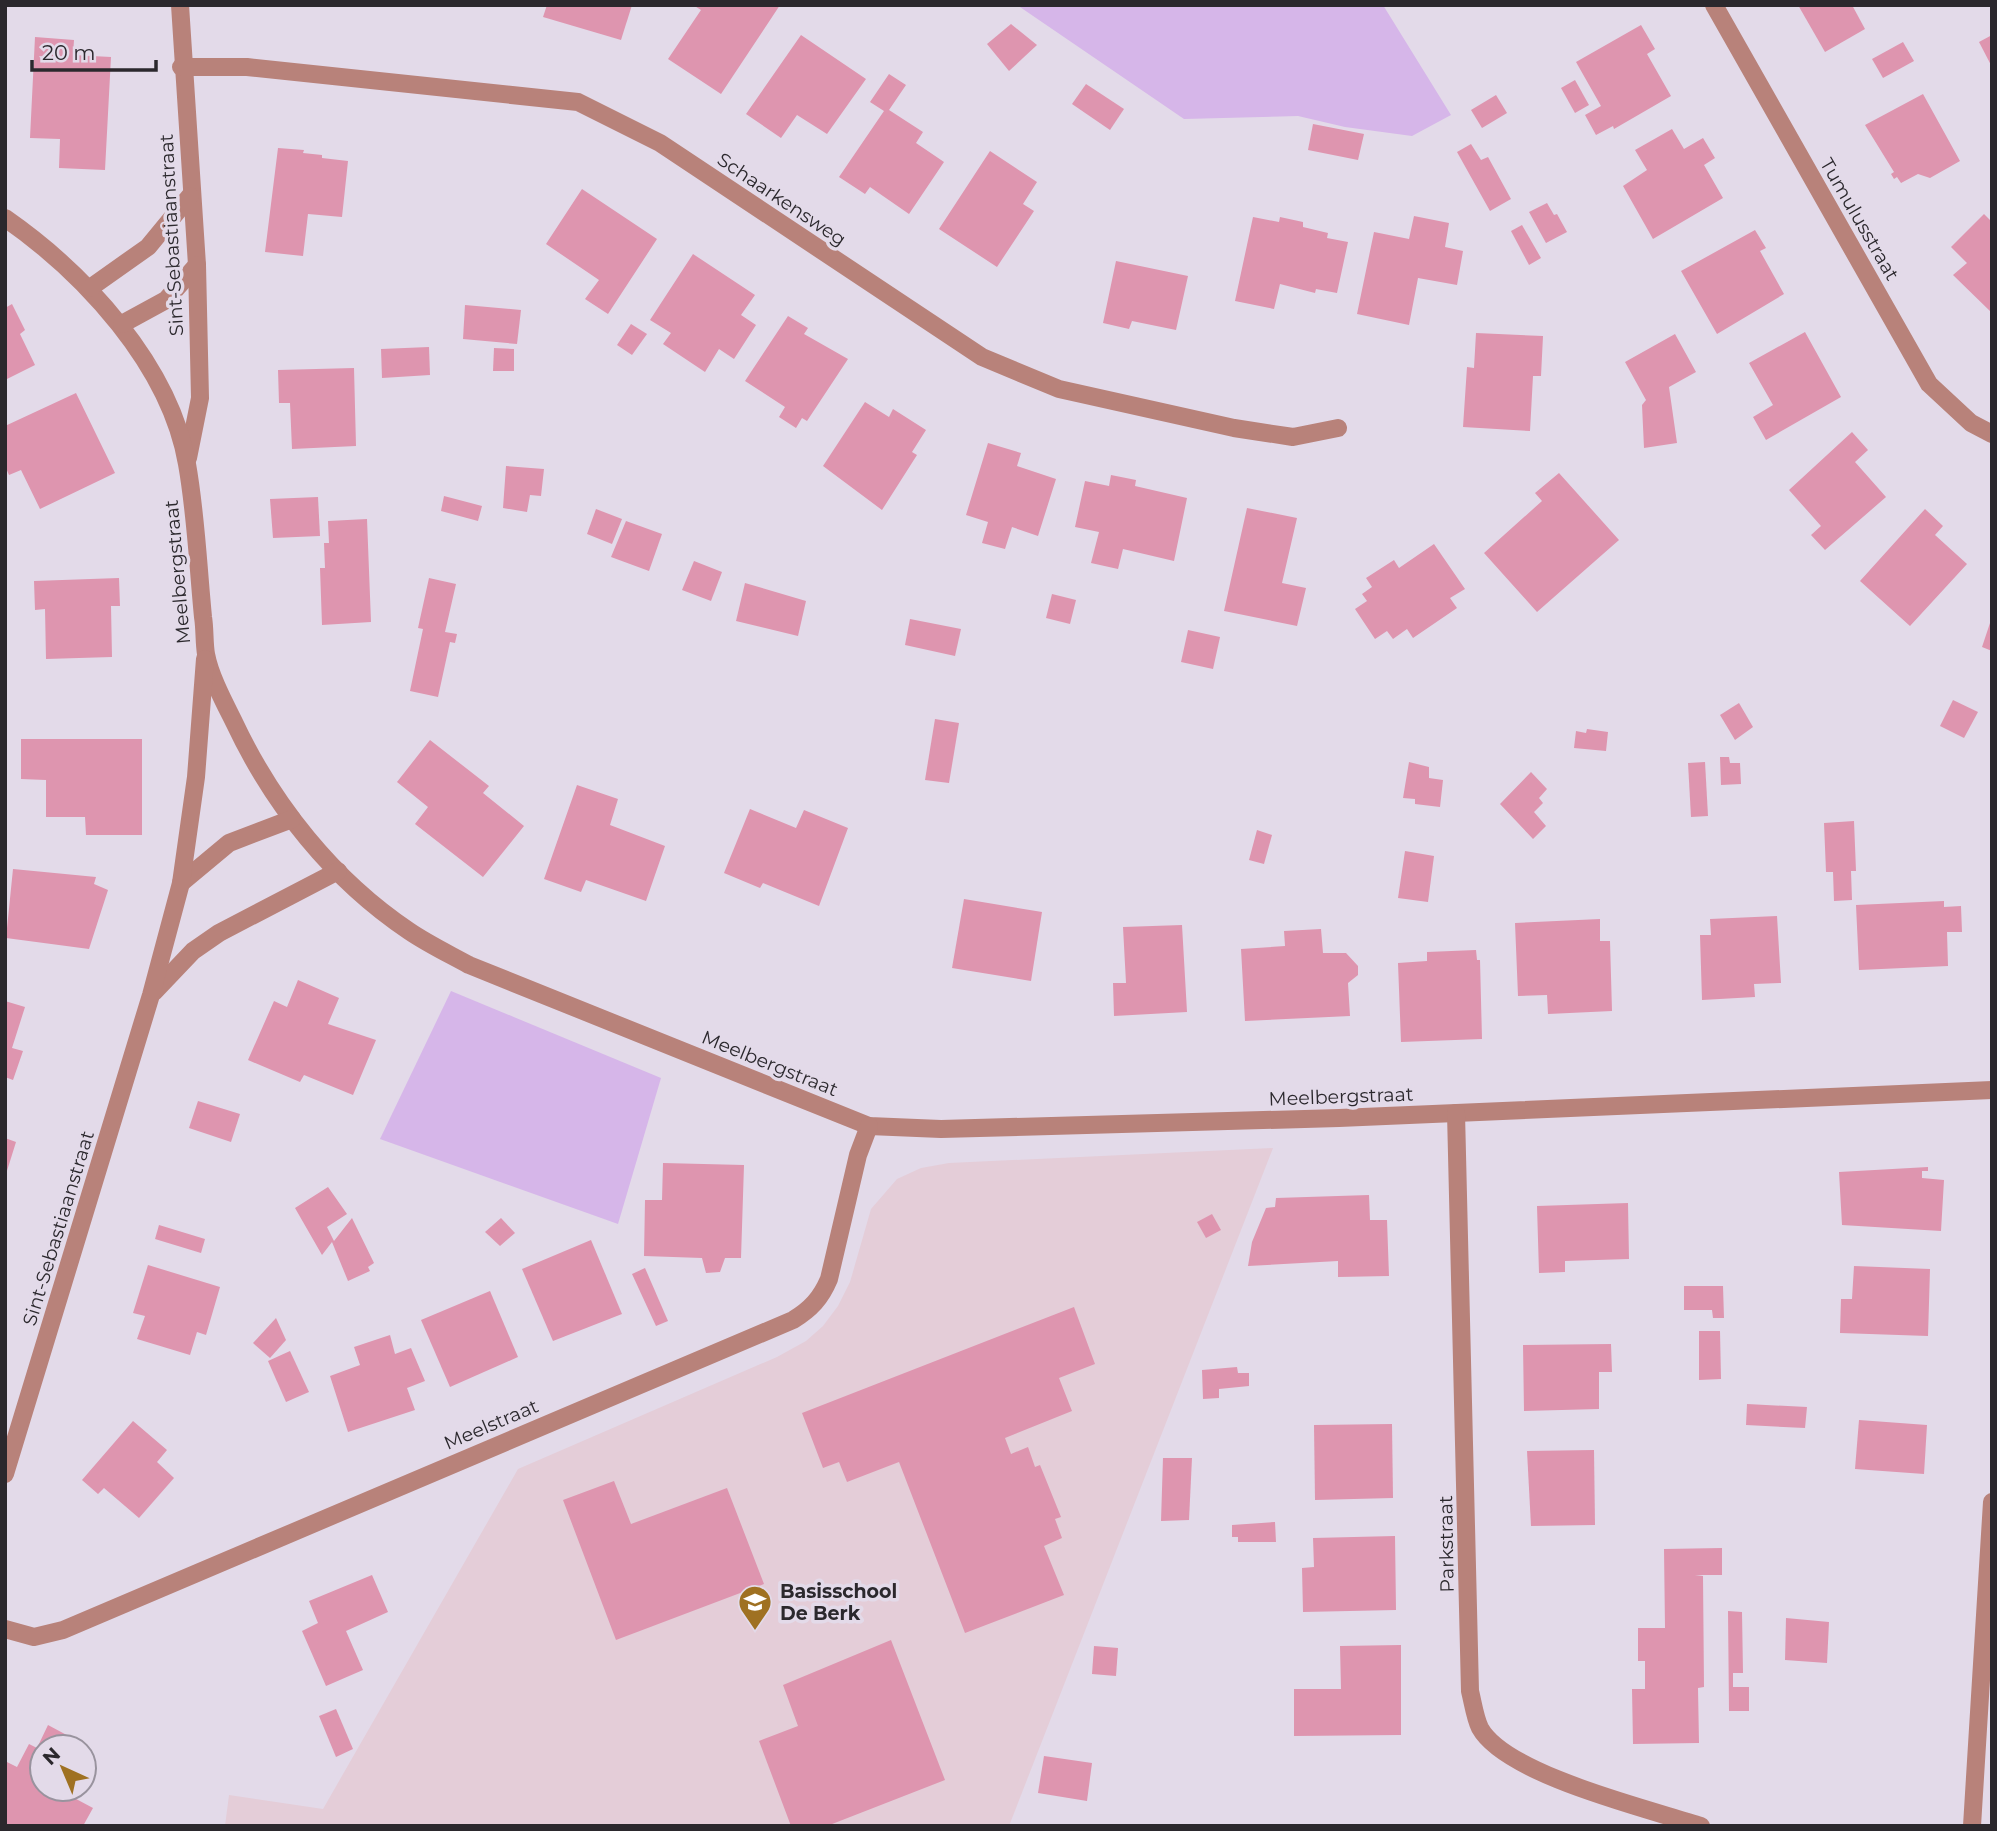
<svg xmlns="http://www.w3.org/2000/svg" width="1997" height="1831" font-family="Montserrat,sans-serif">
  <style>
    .education { fill: #e4cdd8 }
    .green { fill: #d6b6e9 }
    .building { fill: #de95af }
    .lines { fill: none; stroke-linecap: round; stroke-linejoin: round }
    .minor { stroke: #b8827a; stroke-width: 18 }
    .labels { text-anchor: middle; stroke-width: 7; stroke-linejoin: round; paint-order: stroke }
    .street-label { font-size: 19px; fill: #2b282d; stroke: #e3dae9 }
    .poi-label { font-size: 19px; font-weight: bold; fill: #2b282d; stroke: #e3dae9; text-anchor: start }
  </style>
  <rect width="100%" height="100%" fill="#e3dae9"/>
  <!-- education -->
  <polygon class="education" points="1273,1148 1009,1826 225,1826 229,1795 323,1809 518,1469 777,1357 806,1341 823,1326 838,1306 850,1282 871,1209 897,1179 921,1168 949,1163"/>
  <!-- green -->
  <g class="green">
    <polygon points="1017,5 1383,5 1451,115 1412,136 1345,127 1298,116 1184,119"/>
    <polygon points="451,991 661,1078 618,1224 380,1139"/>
  </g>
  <!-- building -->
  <g class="building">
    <polygon points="547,5 632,5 621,40 543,17"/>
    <polygon points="693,5 780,5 721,94 668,59 701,10"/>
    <polygon points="1798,5 1852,5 1865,29 1825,52"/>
    <polygon points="1011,24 1037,45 1009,71 987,44"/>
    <polygon points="1641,25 1655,49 1647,54 1671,96 1614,129 1613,126 1596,135 1585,115 1601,106 1576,62"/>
    <polygon points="801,35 866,79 827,134 797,115 781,138 746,114"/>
    <polygon points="1992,35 1992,67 1979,42"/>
    <polygon points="35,37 74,40 73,55 111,57 105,170 59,168 60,139 30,138"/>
    <polygon points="1903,42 1914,61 1883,78 1872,59"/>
    <polygon points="889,74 906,85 889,110 923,132 916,143 944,162 909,214 870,187 865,194 839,177 884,111 870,102"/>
    <polygon points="1575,80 1589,105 1575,113 1561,88"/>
    <polygon points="1086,84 1124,109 1110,130 1072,104"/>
    <polygon points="1923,94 1960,161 1930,178 1918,174 1901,183 1897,177 1894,179 1891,174 1894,172 1865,125"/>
    <polygon points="1496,95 1507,113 1482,128 1471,110"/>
    <polygon points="1313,124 1364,134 1358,160 1308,150"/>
    <polygon points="1672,129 1684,149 1703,138 1715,158 1704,165 1723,198 1653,239 1623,186 1647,170 1635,150"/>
    <polygon points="1471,144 1481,160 1488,157 1511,199 1490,211 1457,152"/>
    <polygon points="278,148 304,150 303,153 322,155 322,158 348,161 342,217 308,214 303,256 265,252"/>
    <polygon points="990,151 1037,182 1023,204 1034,211 997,267 939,229"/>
    <polygon points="582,189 657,239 608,314 585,299 599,280 546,244"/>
    <polygon points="1547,203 1554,215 1557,214 1567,232 1546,243 1529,212"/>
    <polygon points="1984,214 1992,222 1992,313 1953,275 1967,263 1951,247"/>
    <polygon points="1414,216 1449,223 1445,247 1463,251 1457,285 1418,278 1409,325 1357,314 1374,232 1409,239"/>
    <polygon points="1253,217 1279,222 1280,217 1303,222 1303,227 1328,233 1327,238 1348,242 1337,293 1316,289 1315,293 1280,284 1274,309 1235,301"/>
    <polygon points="1522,225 1541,258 1529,265 1511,231"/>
    <polygon points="1755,230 1766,248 1760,251 1784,294 1717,334 1681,271"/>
    <polygon points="693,254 755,295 741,315 756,325 734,359 719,349 705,372 663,344 671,333 650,320"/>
    <polygon points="1116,261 1188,276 1176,330 1132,321 1129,329 1103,323"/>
    <polygon points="12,304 25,330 20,334 35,365 5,380 5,308"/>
    <polygon points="465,305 521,310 517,344 463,339"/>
    <polygon points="788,316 808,328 804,334 848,359 807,421 802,418 796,428 779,417 785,407 745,381"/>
    <polygon points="631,324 647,334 632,355 617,345"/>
    <polygon points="1805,332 1841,397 1766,440 1753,417 1773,405 1749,363"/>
    <polygon points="1476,333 1543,336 1541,376 1533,376 1530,431 1463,427 1467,367 1474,368"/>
    <polygon points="1675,334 1696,372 1669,387 1677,443 1644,448 1642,405 1646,400 1625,362"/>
    <polygon points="429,347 430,375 382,378 381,349"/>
    <polygon points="494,348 514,349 514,371 493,371"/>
    <polygon points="354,368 356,446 292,449 290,403 279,403 278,370"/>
    <polygon points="76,393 115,473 40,509 21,470 9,475 5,466 5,426"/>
    <polygon points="865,402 889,417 893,409 926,430 912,452 917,455 882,510 823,466"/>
    <polygon points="1852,432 1868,450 1855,462 1886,497 1825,550 1811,535 1821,526 1789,490"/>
    <polygon points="988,443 1021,453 1017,466 1056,479 1038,536 1012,527 1005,549 982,543 988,522 966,515"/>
    <polygon points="506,466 544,469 541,496 530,495 527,512 503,508"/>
    <polygon points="1559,473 1619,540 1537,612 1484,553 1542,501 1535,493"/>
    <polygon points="1111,475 1136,480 1135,486 1187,498 1174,561 1123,549 1118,569 1091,563 1099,532 1075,527 1085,481 1109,486"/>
    <polygon points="444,496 482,506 478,521 441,511"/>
    <polygon points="318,497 320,536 273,538 270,499"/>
    <polygon points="1247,508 1297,518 1282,583 1306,588 1297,626 1224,611"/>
    <polygon points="596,509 622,519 612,544 587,534"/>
    <polygon points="1925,509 1943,526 1935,535 1967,564 1910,626 1860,581"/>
    <polygon points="367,519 371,622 322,625 320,568 325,568 324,543 329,543 328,521"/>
    <polygon points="626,521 662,534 649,571 611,557"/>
    <polygon points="1434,544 1465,589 1450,598 1457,608 1413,638 1407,629 1393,639 1387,631 1375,639 1355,609 1367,601 1362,594 1372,587 1366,578 1394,560 1399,568"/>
    <polygon points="694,561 722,572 711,601 682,590"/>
    <polygon points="119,578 120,606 111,606 112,657 46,659 45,609 35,610 34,581"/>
    <polygon points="429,578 456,584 445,632 457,634 455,643 450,642 438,697 410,691 423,629 418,628"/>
    <polygon points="745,583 806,601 798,636 736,621"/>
    <polygon points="1052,594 1076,600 1070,624 1046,618"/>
    <polygon points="910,619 961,629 955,656 905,645"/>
    <polygon points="1991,620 1992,620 1992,651 1982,647"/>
    <polygon points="1188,630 1220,637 1213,669 1181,662"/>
    <polygon points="1953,700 1978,712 1964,738 1940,726"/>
    <polygon points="1739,703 1753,727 1735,740 1720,715"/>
    <polygon points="935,719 959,723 949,783 925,780"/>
    <polygon points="1587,729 1608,732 1606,751 1574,748 1576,731 1586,733"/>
    <polygon points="21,739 142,739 142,835 86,835 85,817 46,817 46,780 21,779"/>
    <polygon points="430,740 489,786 483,793 524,826 483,877 415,824 428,807 397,782"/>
    <polygon points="1720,757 1729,757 1730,763 1740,763 1741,784 1721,785"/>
    <polygon points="1409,762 1429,767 1429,778 1443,780 1440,807 1415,804 1415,799 1403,798"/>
    <polygon points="1705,762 1708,816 1691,817 1688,763"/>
    <polygon points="1531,772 1547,789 1539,798 1543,803 1534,812 1546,826 1533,839 1500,804"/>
    <polygon points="577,785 618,799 610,825 665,846 646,901 586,880 581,892 544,879"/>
    <polygon points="750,809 796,828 804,810 848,828 819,906 763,883 760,888 724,873"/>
    <polygon points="1854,821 1856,871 1851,871 1852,900 1834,901 1833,872 1826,872 1824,823"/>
    <polygon points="1257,830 1272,835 1264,864 1249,860"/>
    <polygon points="1405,851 1434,856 1428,902 1398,898"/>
    <polygon points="13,869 96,877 94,884 108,890 89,949 6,938"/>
    <polygon points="964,899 1042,912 1031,981 952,968"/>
    <polygon points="1944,901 1944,907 1961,906 1962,932 1947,932 1948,966 1859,970 1856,905"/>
    <polygon points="1777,916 1781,983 1754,984 1755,997 1702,1000 1700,935 1711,935 1710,919"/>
    <polygon points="1600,919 1600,941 1610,941 1612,1011 1548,1014 1547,995 1518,996 1515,923"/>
    <polygon points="1182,925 1187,1012 1114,1016 1113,983 1126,983 1123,927"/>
    <polygon points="1321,929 1323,953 1346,953 1358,966 1358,975 1348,983 1350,1016 1245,1021 1241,949 1285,946 1284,931"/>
    <polygon points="1476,950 1477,960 1480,960 1482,1039 1401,1042 1398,963 1427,961 1427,952"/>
    <polygon points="298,980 339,998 328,1024 376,1040 353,1095 304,1075 300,1082 248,1060 274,1001 287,1007"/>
    <polygon points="5,1001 25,1007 12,1048 23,1051 13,1080 5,1077"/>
    <polygon points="198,1101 240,1114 231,1142 189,1128"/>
    <polygon points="5,1138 16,1142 6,1174 5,1174"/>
    <polygon points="663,1163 744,1165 741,1258 725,1258 720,1272 706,1273 702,1258 644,1256 645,1200 662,1200"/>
    <polygon points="1928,1167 1928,1171 1922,1171 1922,1178 1944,1180 1941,1231 1842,1225 1839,1172"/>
    <polygon points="328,1187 347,1214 327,1227 334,1241 352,1218 374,1263 368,1267 370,1271 348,1281 332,1242 322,1255 295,1208"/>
    <polygon points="1369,1195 1370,1220 1387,1220 1389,1276 1338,1277 1338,1261 1248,1266 1252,1242 1266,1208 1275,1207 1276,1198"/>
    <polygon points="1628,1203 1629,1259 1565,1261 1565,1272 1539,1273 1537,1206"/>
    <polygon points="1212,1214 1221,1230 1206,1238 1197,1222"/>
    <polygon points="501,1218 515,1233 500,1246 485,1232"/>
    <polygon points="159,1225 205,1239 201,1253 155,1239"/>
    <polygon points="591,1240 622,1314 553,1341 522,1269"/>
    <polygon points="148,1265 220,1287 206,1335 197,1332 190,1355 137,1339 145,1316 133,1313"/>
    <polygon points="1854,1266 1930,1269 1928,1336 1840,1333 1841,1299 1852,1299"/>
    <polygon points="645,1268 668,1321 656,1326 632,1274"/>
    <polygon points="1684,1286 1723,1286 1724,1318 1713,1318 1712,1310 1684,1310"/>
    <polygon points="490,1291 518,1357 450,1387 421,1320"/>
    <polygon points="1074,1307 1095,1364 1059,1378 1072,1411 1005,1438 1011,1454 1028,1447 1035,1467 1040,1465 1061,1517 1055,1519 1062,1538 1044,1546 1064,1595 965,1633 899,1462 847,1482 839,1462 823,1468 802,1413"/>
    <polygon points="276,1318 286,1340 270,1358 253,1343"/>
    <polygon points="1699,1331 1720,1331 1721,1379 1699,1380"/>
    <polygon points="390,1335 395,1354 411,1348 425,1381 407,1388 415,1410 348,1432 330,1376 360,1365 354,1347"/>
    <polygon points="1611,1344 1612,1372 1599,1372 1599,1409 1524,1411 1523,1345"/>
    <polygon points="290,1351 309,1392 286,1402 268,1361"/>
    <polygon points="1237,1367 1238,1373 1249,1373 1249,1386 1219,1389 1219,1398 1203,1399 1202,1370"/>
    <polygon points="1747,1404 1807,1407 1805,1428 1746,1425"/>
    <polygon points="1859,1420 1927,1425 1924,1474 1855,1469"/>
    <polygon points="133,1421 167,1450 157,1462 174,1478 139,1518 104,1488 98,1494 82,1480"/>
    <polygon points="1392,1424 1393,1498 1315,1500 1314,1425"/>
    <polygon points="1594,1450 1595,1525 1531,1526 1527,1451"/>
    <polygon points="1163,1458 1192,1458 1189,1520 1161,1521"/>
    <polygon points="614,1481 631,1524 727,1488 764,1584 616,1640 563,1500"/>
    <polygon points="1275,1522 1276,1542 1238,1542 1238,1537 1232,1537 1232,1525"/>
    <polygon points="1395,1536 1396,1610 1303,1612 1302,1568 1314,1567 1313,1538"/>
    <polygon points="1722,1548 1722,1575 1695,1575 1703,1576 1704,1687 1698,1688 1699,1743 1633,1744 1632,1689 1645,1689 1645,1661 1638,1661 1638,1628 1665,1628 1664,1549"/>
    <polygon points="372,1575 388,1612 346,1631 363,1670 326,1686 302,1631 318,1623 309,1601"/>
    <polygon points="1728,1611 1742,1612 1743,1673 1733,1673 1733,1687 1749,1687 1749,1711 1729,1711"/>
    <polygon points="1786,1618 1829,1622 1827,1663 1785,1660"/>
    <polygon points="891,1640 945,1780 827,1826 791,1826 759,1741 798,1726 783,1685"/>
    <polygon points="1401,1645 1401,1735 1294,1736 1294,1689 1341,1689 1340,1646"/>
    <polygon points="1094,1646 1118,1648 1116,1676 1092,1674"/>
    <polygon points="336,1709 353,1749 336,1757 319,1716"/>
    <polygon points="48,1725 89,1747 84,1754 84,1747 42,1747 42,1789 65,1789 63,1792 93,1808 83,1826 5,1826 5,1761 17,1767 29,1744 37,1748"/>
    <polygon points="1044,1756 1092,1763 1087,1801 1038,1793"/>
  </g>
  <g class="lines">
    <!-- minor -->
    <g class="minor">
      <polyline points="180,5 197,265 200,398 188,458"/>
      <polyline points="1714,5 1929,384 1971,423 1992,434"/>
      <polyline points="181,67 247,67 578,102 660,143 982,357 1059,389 1234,428 1293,437 1338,428"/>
      <path d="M5,218C84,273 170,365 187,464C196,514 198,566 203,617C205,629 204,642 206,654C210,676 224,702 234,722C273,805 333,880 409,931C428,944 449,954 469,965L869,1126L941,1129L1339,1118L1992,1090"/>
      <polyline points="90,288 148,247 190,196"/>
      <polyline points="122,324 166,300 197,265"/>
      <polyline points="181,883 229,843 292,819"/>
      <polyline points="154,992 193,951 219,933 338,871"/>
      <path d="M1456,1113L1470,1691C1473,1703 1475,1718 1480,1728C1506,1775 1649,1809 1701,1826"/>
      <polyline points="5,1474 151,995 181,883 196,777 205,659"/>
      <path d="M5,1629L34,1637L63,1630L793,1320C811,1309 821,1298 829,1279L858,1155L869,1126"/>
      <polyline points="1972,1826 1992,1502"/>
    </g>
  </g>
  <!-- icons -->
  <defs>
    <symbol id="school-pin" viewBox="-11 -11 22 30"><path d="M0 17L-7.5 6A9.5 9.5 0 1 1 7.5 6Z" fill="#9f7122" stroke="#e3dae9"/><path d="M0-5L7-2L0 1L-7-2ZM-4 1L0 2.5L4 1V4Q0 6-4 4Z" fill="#fff"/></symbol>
  </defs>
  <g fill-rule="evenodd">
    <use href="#school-pin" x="736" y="1583" width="38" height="52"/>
  </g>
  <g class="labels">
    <!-- street labels -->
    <g class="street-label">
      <text transform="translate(782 199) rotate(34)" y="7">Schaarkensweg</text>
      <text transform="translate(1860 219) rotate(60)" y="7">Tumulusstraat</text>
      <text transform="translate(171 235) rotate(-93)" y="7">Sint-Sebastiaanstraat</text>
      <text transform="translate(177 572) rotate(-95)" y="7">Meelbergstraat</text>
      <text transform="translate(770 1063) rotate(22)" y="7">Meelbergstraat</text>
      <text transform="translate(1341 1096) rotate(-2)" y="7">Meelbergstraat</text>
      <text transform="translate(58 1228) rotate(-73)" y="7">Sint-Sebastiaanstraat</text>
      <text transform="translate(491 1424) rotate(-23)" y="7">Meelstraat</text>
      <text transform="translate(1446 1544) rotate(-91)" y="7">Parkstraat</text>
    </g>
    <!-- poi labels -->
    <g class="poi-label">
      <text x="780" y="1598">Basisschool<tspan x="780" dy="22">De Berk</tspan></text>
    </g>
  </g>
  <!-- border -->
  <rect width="1997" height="1831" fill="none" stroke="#2b282d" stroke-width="14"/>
  <!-- north arrow -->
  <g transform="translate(63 1768) rotate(316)"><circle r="33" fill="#e3dae9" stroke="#99939e" stroke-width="2"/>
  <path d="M0-5L12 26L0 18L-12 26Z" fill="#9f7122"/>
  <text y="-10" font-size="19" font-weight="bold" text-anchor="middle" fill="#2b282d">N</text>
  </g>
  <!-- scale -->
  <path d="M32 60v10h124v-10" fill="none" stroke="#2b282d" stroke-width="3.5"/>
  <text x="42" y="60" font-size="21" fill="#2b282d" stroke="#e3dae9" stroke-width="5" paint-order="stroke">20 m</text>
</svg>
